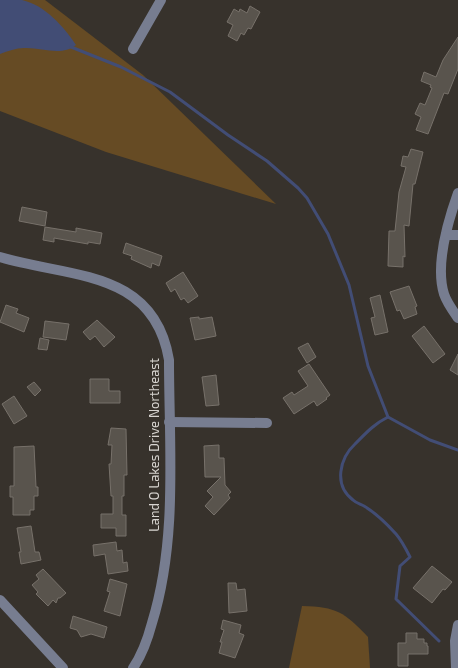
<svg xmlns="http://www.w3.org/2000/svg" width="458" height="668" font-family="'Exo 2',sans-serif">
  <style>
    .green { fill: #664b24 }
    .water { fill: #424d75 }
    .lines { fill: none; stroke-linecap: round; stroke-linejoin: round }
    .stream { stroke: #424d75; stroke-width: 3 }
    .building { fill: #59544d; stroke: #77716a }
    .minor { stroke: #777d90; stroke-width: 10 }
    .labels { text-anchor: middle; stroke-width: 4; stroke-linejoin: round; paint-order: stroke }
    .street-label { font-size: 13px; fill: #d7d4d0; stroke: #37322c }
  </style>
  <rect width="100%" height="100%" fill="#37322c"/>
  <!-- green -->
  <g class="green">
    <polygon points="0,0 45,0 143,75 276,204 106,152 0,111"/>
    <path d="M302,606C337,607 344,612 368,637L370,668H289Z"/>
  </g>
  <!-- water -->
  <path class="water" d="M0,0C7,0 15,0 22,0C45,5 64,27 76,45C61,57 41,47 24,48C16,48 8,51 0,54Z"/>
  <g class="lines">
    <!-- stream -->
    <g class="stream">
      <polyline points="71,47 121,67 170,92 228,135 267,161 298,188 307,198 328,234 349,285 368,366 388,417 430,440 458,450"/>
      <path d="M388,417C374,424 366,433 355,444C340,458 333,485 353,500C356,503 360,504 364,506C374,512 387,524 396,534C402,541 406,549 410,557L400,566L396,599L439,641"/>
    </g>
  </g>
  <!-- building -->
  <g class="building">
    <polygon points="250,6 260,12 251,29 248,28 244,35 241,33 237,41 228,36 233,25 227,22 234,9 239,12 240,9 247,13"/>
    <polygon points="458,37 458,69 448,94 444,93 428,134 416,130 421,117 415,114 420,103 425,105 432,88 430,87 431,85 421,81 424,72 436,77 443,60"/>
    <polygon points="411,149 423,152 415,184 413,184 409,226 404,225 405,257 403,256 403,267 388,266 389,231 395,231 399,192 406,167 401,166 403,156 408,157"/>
    <polygon points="22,207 47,212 45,226 19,221"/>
    <polygon points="45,227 76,232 76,228 102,233 100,244 88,242 88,244 54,238 54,242 43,240"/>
    <polygon points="126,243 162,256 159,266 152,263 151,268 131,259 132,256 123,253"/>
    <polygon points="183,272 198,296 188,303 184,298 181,300 175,289 171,292 166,283"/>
    <polygon points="409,286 417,306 415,307 417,314 404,319 400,310 397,311 390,292"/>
    <polygon points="380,295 388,332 375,335 371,318 375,317 370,298"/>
    <polygon points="6,305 18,309 16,313 29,318 24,332 0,322"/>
    <polygon points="199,317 199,319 212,317 216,336 195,340 190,318"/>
    <polygon points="97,320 115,337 104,347 95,336 90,340 83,332"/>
    <polygon points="45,321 69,324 66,340 43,337"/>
    <polygon points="424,326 445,354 433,363 412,336"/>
    <polygon points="40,338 49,340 47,350 38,349"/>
    <polygon points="308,343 316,357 307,363 298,348"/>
    <polygon points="458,354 458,375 450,370"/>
    <polygon points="309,364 330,395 326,398 327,399 317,406 314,401 294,414 283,398 292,392 294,395 308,386 298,371"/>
    <polygon points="216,375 219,405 206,406 202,377"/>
    <polygon points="90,379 109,379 109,391 120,391 120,403 90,403"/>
    <polygon points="34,382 41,390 35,396 27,387"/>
    <polygon points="14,396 27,416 14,424 2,404"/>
    <polygon points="111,428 126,429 127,475 124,475 124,496 122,496 122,515 126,515 126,536 116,536 116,528 101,528 101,514 113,514 113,496 111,496 109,464 111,464 112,445 108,445"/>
    <polygon points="219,445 219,458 224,458 225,485 231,492 228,495 230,498 214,515 205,506 213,497 207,491 221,477 205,477 204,446"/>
    <polygon points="34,446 36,487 38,487 38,496 34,496 34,510 30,510 30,515 13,515 13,497 10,497 10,486 14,486 14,447"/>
    <polygon points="31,526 35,552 39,552 41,560 21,564 19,552 21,552 17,528"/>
    <polygon points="116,542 117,551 122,550 123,563 127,562 128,571 108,574 105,554 94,556 93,545"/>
    <polygon points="432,566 452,582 445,590 443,589 432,603 413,588"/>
    <polygon points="43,569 66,593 60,598 58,598 56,603 53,600 48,606 36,594 38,592 32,585 39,579 36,575"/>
    <polygon points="110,579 127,584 120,616 104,611 110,592 107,591"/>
    <polygon points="228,583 236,583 237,590 245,589 247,611 229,613"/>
    <polygon points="73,616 107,627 104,638 91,634 81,637 77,630 70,628"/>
    <polygon points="223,620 241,625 239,633 244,635 235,658 219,653 222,642 220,642 224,630 221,629"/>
    <polygon points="406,633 417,633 417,639 424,639 424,643 427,643 427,646 428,646 428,654 408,654 408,666 398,666 398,643 406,643"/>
  </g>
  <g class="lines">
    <!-- minor -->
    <g class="minor">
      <polyline points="133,49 161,0"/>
      <path d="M458,193C448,221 435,265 444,294C447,303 453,311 458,318"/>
      <polyline points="446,235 458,235"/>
      <path d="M0,257C70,278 154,269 169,360C169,447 178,539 152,623C148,638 142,655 133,668"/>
      <polyline points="169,422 267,423"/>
      <polyline points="0,600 63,668"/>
      <polyline points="456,668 455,641 458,625"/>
    </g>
  </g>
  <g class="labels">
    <!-- street labels -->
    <g class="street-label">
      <text transform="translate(154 445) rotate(-90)" y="5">Land O Lakes Drive Northeast</text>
    </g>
  </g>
</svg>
